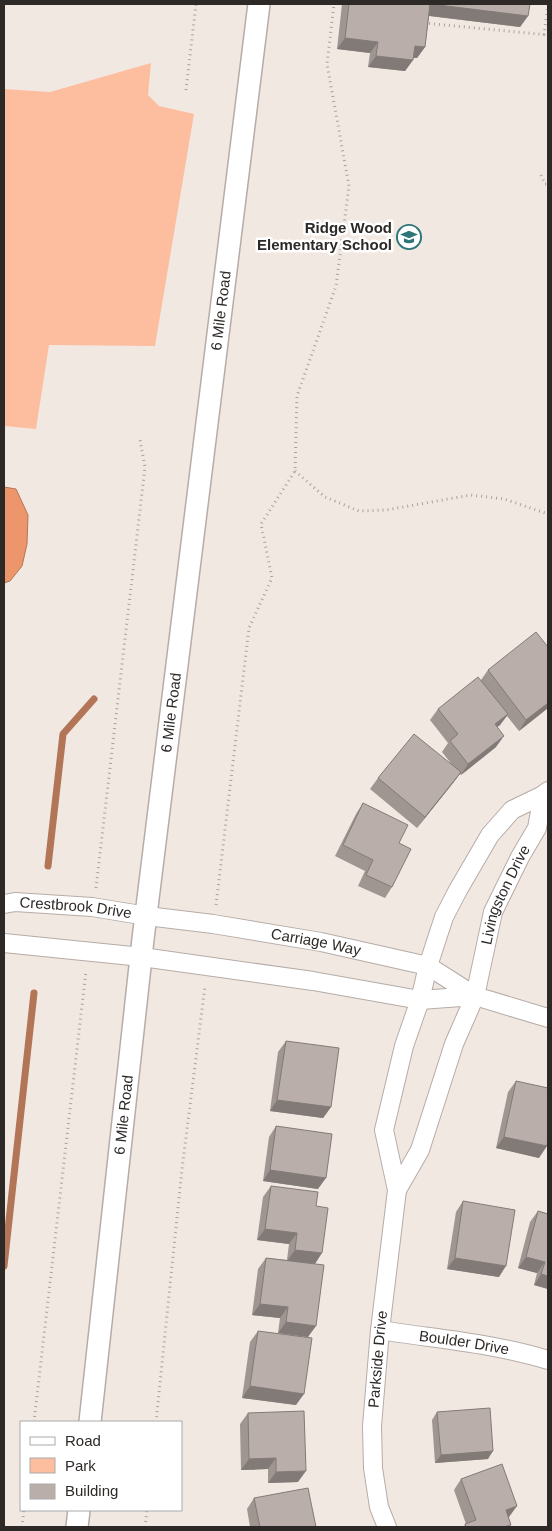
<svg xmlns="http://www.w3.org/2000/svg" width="552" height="1531" font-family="Arial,sans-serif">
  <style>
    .green { fill: #fdbea0 }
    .water { fill: #ed966b; stroke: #b37557 }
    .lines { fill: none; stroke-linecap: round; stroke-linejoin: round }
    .stream { stroke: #b37557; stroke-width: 7 }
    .minor-casing { stroke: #b6aca7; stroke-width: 20 }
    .tertiary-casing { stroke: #b6aca7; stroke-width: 24 }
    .path { stroke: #aaa29e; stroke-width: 3; stroke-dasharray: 1 4; stroke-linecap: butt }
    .minor { stroke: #fff; stroke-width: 18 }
    .tertiary { stroke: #fff; stroke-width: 21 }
    .wall { fill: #9f9692 }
    .shaded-wall { fill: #827a77 }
    .building { fill: #b9aeaa; stroke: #827a77 }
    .labels { text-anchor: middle; stroke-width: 5; stroke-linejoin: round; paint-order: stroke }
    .poi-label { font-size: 15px; font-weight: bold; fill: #2d2927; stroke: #fff; text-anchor: end }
    .street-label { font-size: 15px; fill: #2d2927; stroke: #fff }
  </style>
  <rect width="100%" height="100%" fill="#f2e8e2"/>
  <!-- green -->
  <polygon class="green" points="151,63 148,95 159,106 194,114 155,346 49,345 36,429 4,426 4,89 50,92"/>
  <!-- water -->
  <polygon class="water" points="4,487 16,489 28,515 27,544 22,566 10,581 4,583"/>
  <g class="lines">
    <!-- stream -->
    <g class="stream">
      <polyline points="48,866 63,734 94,699"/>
      <polyline points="4,1266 34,993"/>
    </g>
    <defs>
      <g id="minor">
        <path id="s1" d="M4,904L15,902L92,907L147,916L213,924L321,942L428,966L475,996L548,1018"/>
        <polyline points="4,943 142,957 313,981 420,1000 475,996"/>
        <path id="s2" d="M397,1190L420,1150L454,1044L475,996L493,912L520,857L537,828L543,795"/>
        <path id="s3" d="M380,1330C436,1339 493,1343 548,1360"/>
        <path id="s4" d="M387,1527L379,1507L373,1468L372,1426L380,1330L397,1190L384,1130L404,1046L420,1000L428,966L444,917L458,890L490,835L512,810L543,795L548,791"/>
      </g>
      <g id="tertiary">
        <path id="s5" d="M90,1422L143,939L259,4"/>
        <polyline points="77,1527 79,1510"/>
      </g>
    </defs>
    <!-- minor casing -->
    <use href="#minor" class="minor-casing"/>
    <!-- tertiary casing -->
    <use href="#tertiary" class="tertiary-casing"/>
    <!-- path -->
    <g class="path">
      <polyline points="424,23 548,35"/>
      <polyline points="544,35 548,4"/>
      <polyline points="186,90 196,4"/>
      <polyline points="541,175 545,184 548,184"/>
      <polyline points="295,471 325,497 359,511 386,510 471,495 504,499 548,514"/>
      <polyline points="96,888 145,467 140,440"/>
      <polyline points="216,905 249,628 272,578 261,524 295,471 297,396 336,286 349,186 327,64 334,4"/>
      <polyline points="34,1422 86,971"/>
      <polyline points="156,1422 182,1169 205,986"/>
      <polyline points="22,1527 24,1510"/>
      <polyline points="145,1527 147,1510"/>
    </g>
    <!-- minor -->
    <use href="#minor" class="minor"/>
    <!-- tertiary -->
    <use href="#tertiary" class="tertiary"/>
  </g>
  <!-- wall -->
  <g class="wall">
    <polygon points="342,4 530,4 528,16 520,27 429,16 425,47 417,58 413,58 413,60 405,71 368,67 370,53 337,49"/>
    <polygon points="488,670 548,708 519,731 507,716 500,725 497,727 496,747 461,775 460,774 453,783 417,828 370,789 378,778 453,766 442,752 448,743 430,720 438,709 481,680"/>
    <polygon points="363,803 399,843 392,887 385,898 358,886 365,871 335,856 356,814"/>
    <polygon points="286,1041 331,1107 323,1118 270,1111 278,1052"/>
    <polygon points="516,1081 539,1158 496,1148 508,1092"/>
    <polygon points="276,1126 318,1189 263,1181 269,1137"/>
    <polygon points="271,1186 316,1206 315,1264 308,1337 278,1333 280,1318 252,1315 258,1269 266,1258 287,1260 289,1244 257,1240 263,1197"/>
    <polygon points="463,1201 499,1277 447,1269 456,1212"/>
    <polygon points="538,1211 548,1214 548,1289 534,1285 537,1273 518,1268 530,1222"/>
    <polygon points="258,1331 296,1405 242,1398 250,1342"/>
    <polygon points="437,1412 488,1459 435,1463 432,1420"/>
    <polygon points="248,1413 298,1482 268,1483 268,1469 241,1470 240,1424"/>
    <polygon points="461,1479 509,1517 508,1517 509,1527 463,1527 466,1524 454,1490"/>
    <polygon points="254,1498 316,1527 250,1527 247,1509"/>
  </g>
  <!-- shaded-wall -->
  <g class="shaded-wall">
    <polygon points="430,4 528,16 520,27 422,15"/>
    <polygon points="345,38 378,42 370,53 337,49"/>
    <polygon points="415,46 425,47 417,58 407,57"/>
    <polygon points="376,56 413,60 405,71 368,67"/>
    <polygon points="548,703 548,708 519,731 526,720"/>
    <polygon points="508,714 500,725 487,735 495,724"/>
    <polygon points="504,736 496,747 461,775 468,764"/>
    <polygon points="461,772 453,783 417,828 425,817"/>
    <polygon points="277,1100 331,1107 323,1118 270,1111"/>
    <polygon points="504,1137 547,1146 539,1158 496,1148"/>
    <polygon points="270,1170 326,1178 318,1189 263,1181"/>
    <polygon points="265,1229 297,1233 289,1244 257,1240"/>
    <polygon points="295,1250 322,1253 315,1264 287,1261"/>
    <polygon points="526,1257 545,1262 537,1273 518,1268"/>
    <polygon points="455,1258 506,1266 499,1277 447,1269"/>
    <polygon points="541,1274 548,1276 548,1289 534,1285"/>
    <polygon points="260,1304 288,1307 280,1318 252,1315"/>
    <polygon points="286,1322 316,1326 308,1337 278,1333"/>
    <polygon points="250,1386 304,1394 296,1405 242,1398"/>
    <polygon points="493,1451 488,1459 435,1463 441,1455"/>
    <polygon points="276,1458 268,1469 241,1470 249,1459"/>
    <polygon points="306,1471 298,1482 268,1483 276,1472"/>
    <polygon points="517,1506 509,1517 498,1521 506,1510"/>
  </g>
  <!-- building -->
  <g class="building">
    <polygon points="349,4 530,4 528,16 430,4 425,47 415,46 413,60 376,56 378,42 345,38"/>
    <polygon points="536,632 548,647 548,703 526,720 488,670"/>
    <polygon points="478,677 508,714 495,724 504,736 468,764 450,741 458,734 438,709"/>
    <polygon points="414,734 461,772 425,817 378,778"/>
    <polygon points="363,803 408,825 399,843 411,849 392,887 366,875 373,860 343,845"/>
    <polygon points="286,1041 339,1048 331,1107 277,1100"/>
    <polygon points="516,1081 548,1088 548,1139 547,1146 504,1137"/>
    <polygon points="276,1126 332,1134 326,1178 270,1170"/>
    <polygon points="271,1186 318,1192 316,1206 328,1208 322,1253 295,1250 297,1233 265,1229"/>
    <polygon points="463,1201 515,1210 506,1266 455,1258"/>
    <polygon points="538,1211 548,1214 548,1276 541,1274 545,1262 526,1257"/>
    <polygon points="266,1258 324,1265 316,1326 286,1322 288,1307 260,1304"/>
    <polygon points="258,1331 312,1338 304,1394 250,1386"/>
    <polygon points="490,1408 493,1451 441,1455 437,1412"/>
    <polygon points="304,1411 306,1471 276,1472 276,1458 249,1459 248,1413"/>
    <polygon points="502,1464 517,1506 506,1510 511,1525 504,1527 466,1527 465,1524 476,1520 461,1479"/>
    <polygon points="308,1488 316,1527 260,1527 254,1498"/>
  </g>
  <!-- icons -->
  <defs>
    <symbol id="school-ring" viewBox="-11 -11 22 22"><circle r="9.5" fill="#fff" stroke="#2c7677" stroke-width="1.5"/><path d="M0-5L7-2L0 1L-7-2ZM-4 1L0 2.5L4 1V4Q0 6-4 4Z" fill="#2c7677"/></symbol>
  </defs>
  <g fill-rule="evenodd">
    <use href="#school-ring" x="395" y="223" width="28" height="28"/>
  </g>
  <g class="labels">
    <!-- poi labels -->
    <g class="poi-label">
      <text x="392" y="233">Ridge Wood<tspan x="392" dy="17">Elementary School</tspan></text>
    </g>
    <!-- street labels -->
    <g class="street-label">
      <text dy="5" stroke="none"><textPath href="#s5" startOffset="1119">6 Mile Road</textPath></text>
      <text dy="5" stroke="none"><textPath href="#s5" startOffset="714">6 Mile Road</textPath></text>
      <text dy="5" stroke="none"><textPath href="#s2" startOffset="316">Livingston Drive</textPath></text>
      <text dy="5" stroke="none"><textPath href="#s1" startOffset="72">Crestbrook Drive</textPath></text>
      <text dy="5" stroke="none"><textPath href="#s1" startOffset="315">Carriage Way</textPath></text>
      <text dy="5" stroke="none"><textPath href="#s5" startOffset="309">6 Mile Road</textPath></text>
      <text dy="5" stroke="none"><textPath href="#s3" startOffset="85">Boulder Drive</textPath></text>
      <text dy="5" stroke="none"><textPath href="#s4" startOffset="170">Parkside Drive</textPath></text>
    </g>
  </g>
  <!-- border -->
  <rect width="552" height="1531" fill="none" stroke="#2d2927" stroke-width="10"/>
  <!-- legend -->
  <rect x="20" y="1421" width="162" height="90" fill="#ffffff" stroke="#aba9a9"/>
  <rect x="30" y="1437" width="25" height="8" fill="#ffffff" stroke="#aba9a9"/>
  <text x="65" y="1446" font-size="15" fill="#2d2927">Road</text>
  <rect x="30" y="1458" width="25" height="15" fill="#fdbea0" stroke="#aba9a9"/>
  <text x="65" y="1471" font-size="15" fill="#2d2927">Park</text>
  <rect x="30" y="1484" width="25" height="15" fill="#b9aeaa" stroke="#aba9a9"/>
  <text x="65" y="1496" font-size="15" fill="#2d2927">Building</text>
</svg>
